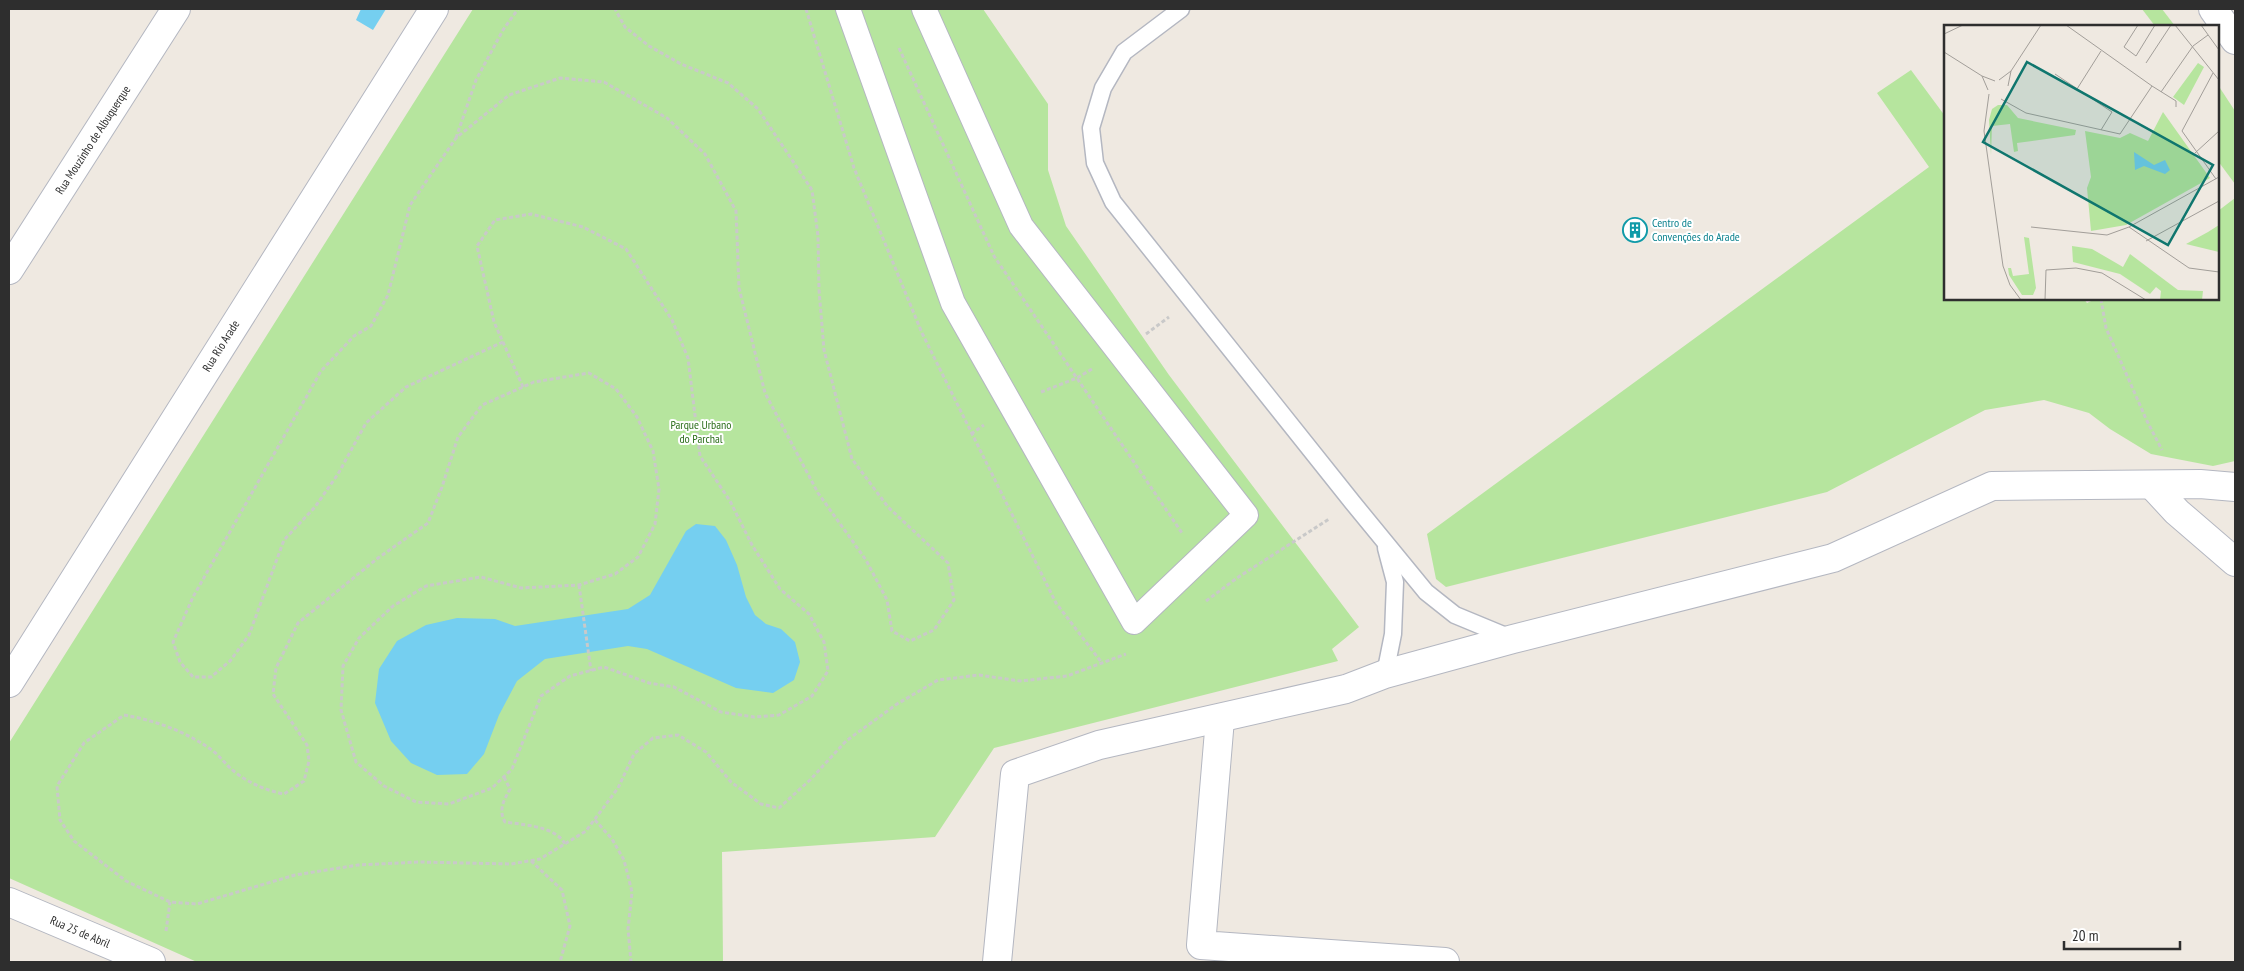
<svg xmlns="http://www.w3.org/2000/svg" width="2244" height="971" font-family="'PT Sans Narrow',sans-serif">
  <style>
    .green { fill: #b6e59e }
    .water { fill: #75cff0 }
    .lines { fill: none; stroke-linecap: round; stroke-linejoin: round }
    .service-casing { stroke: #b4b7c1; stroke-width: 19 }
    .pedestrian-casing { stroke: #b4b7c1; stroke-width: 26 }
    .minor-casing { stroke: #b4b7c1; stroke-width: 30 }
    .tertiary-casing { stroke: #b4b7c1; stroke-width: 30 }
    .path { stroke: #c9c9c9; stroke-width: 3; stroke-dasharray: 4 2.5; stroke-linecap: butt }
    .service { stroke: #fff; stroke-width: 16 }
    .pedestrian { stroke: #fff; stroke-width: 24 }
    .minor { stroke: #fff; stroke-width: 28 }
    .tertiary { stroke: #fff; stroke-width: 28 }
    .labels { text-anchor: middle; stroke-width: 4; stroke-linejoin: round; paint-order: stroke }
    .street-label { font-size: 12px; fill: #2e2e2e; stroke: #fff }
    .culture-label { font-size: 12px; fill: #0d838f; stroke: #fff; text-anchor: start }
    .park-label { font-size: 12px; fill: #2c6e1b; stroke: #fff }
    .inset-road { fill: none; stroke: #a29e99; stroke-width: 1 }
    .view { fill: #0f766e; fill-opacity: 0.15; stroke: #0f766e; stroke-width: 2.5 }
    .inset-edge { fill: none; stroke: #2e2e2e; stroke-width: 2.5 }
  </style>
  <rect width="100%" height="100%" fill="#efe9e1"/>
  <!-- green -->
  <g class="green">
    <polygon points="473,9 983,9 1048,104 1048,170 1066,226 1169,375 1359,627 1332,649 1338,661 994,748 935,837 722,852 723,962 197,962 9,878 9,743"/>
    <polygon points="2142,9 2162,9 2175,26 2155,26"/>
    <polygon points="1911,70 1945,116 1945,299 2084,299 2087,303 2095,299 2218,299 2218,211 2235,198 2235,461 2213,466 2151,454 2110,429 2089,413 2044,400 1985,410 1827,492 1446,587 1436,579 1427,534 1929,167 1877,93"/>
    <polygon points="2218,85 2235,111 2235,184 2218,161"/>
  </g>
  <!-- water -->
  <g class="water">
    <polygon points="361,9 386,9 373,30 356,20"/>
    <polygon points="696,524 715,526 726,540 737,565 746,597 755,615 766,624 781,629 795,642 800,662 794,680 773,693 736,688 647,649 628,646 545,659 517,681 499,715 484,754 467,774 437,775 411,763 391,741 375,703 379,669 397,641 426,625 457,618 495,619 515,626 628,609 650,595 686,531"/>
  </g>
  <g class="lines">
    <defs>
      <g id="service">
        <polyline points="1181,9 1124,52 1103,88 1091,128 1095,163 1113,202 1353,503 1426,592 1455,615 1513,639"/>
        <polyline points="1385,674 1393,634 1395,582 1386,548"/>
      </g>
      <polyline id="pedestrian" points="848,9 953,303 1134,622 1246,515 1021,226 924,9"/>
      <g id="minor">
        <polyline points="9,270 176,9"/>
        <polyline points="2152,485 2177,512 2235,562"/>
        <polyline points="9,683 434,9"/>
        <polyline points="1220,719 1201,945 1445,962"/>
        <polyline points="9,902 151,962"/>
        <polyline points="997,962 1015,774 1099,745 1346,689 1385,674 1513,639 1833,558 1992,486 2200,484 2235,487"/>
      </g>
      <polyline id="tertiary" points="2213,9 2235,40"/>
    </defs>
    <!-- service casing -->
    <use href="#service" class="service-casing"/>
    <!-- pedestrian casing -->
    <use href="#pedestrian" class="pedestrian-casing"/>
    <!-- minor casing -->
    <use href="#minor" class="minor-casing"/>
    <!-- tertiary casing -->
    <use href="#tertiary" class="tertiary-casing"/>
    <!-- path -->
    <g class="path">
      <polyline points="806,9 854,168 922,333 1056,603 1102,663"/>
      <polyline points="899,48 994,256 1182,533"/>
      <polyline points="456,138 476,80 503,30 518,9"/>
      <polyline points="2101,299 2106,328 2147,421 2162,450"/>
      <polyline points="1146,334 1169,317"/>
      <polyline points="503,342 406,387 366,423 338,474 315,507 284,540 249,635 230,661 211,677 193,677 180,662 173,642 193,597 321,371 354,336 371,326 388,295 410,205 456,138 509,95 560,78 604,82 667,118 705,154 736,211 739,288 765,393 818,493 866,560 887,600 892,631 910,641 934,630 954,600 948,563 888,507 852,459 824,350 819,290 818,236 812,190 758,109 728,83 681,64 649,46 625,27 615,9"/>
      <path d="M523,387L494,322L477,246L495,220L531,214L583,227L626,249L672,320L688,358L700,456L730,501L752,545L780,589L809,614L824,642L828,671L812,696L779,715L754,717L721,712L674,687L649,683L604,667L570,676L541,696L512,769L492,788L449,804L416,802L384,786L356,762L341,710L343,666L359,638L393,606L426,586L481,577L521,588L579,585L615,574L638,557L655,524L659,489L653,451L637,417L616,389L589,373L534,382L482,405L458,437L442,487L428,523L378,558L298,623L276,668L273,694L307,745L309,761L304,781L284,794C264,790 244,781 229,767C223,761 217,753 209,748C184,731 154,720 124,715L84,743L57,786L60,820L74,841L126,881L170,902L197,904L295,875L358,865L419,862L511,864L540,859L586,831L618,788L634,754L653,738L678,735L706,752L731,782L761,804L779,808L810,780L846,741L897,704L938,680L979,675L1020,681L1067,676L1126,654"/>
      <polyline points="1041,392 1077,378 1092,369"/>
      <polyline points="971,434 984,425"/>
      <polyline points="579,585 591,671"/>
      <polyline points="1206,601 1237,578 1329,519"/>
      <path d="M504,777L510,789C504,800 498,810 505,822C524,825 555,826 565,844"/>
      <polyline points="595,820 612,839 624,860 632,892 628,929 631,962"/>
      <polyline points="531,861 562,890 570,926 560,962"/>
      <polyline points="166,931 170,902"/>
    </g>
    <!-- service -->
    <use href="#service" class="service"/>
    <!-- pedestrian -->
    <use href="#pedestrian" class="pedestrian"/>
    <!-- minor -->
    <use href="#minor" class="minor"/>
    <!-- tertiary -->
    <use href="#tertiary" class="tertiary"/>
  </g>
  <!-- icons -->
  <defs>
    <symbol id="building-ring" viewBox="-11 -11 22 22"><circle r="9.5" fill="#fff" stroke="#0f9aa8" stroke-width="1.5"/><path d="M-4-6H4V6H1V3H-1V6H-4ZM-2.5-4.3h1.7v1.8h-1.7ZM.8-4.3h1.7v1.8H.8ZM-2.5-1h1.7V.8h-1.7ZM.8-1h1.7V.8H.8Z" fill="#0f9aa8"/></symbol>
  </defs>
  <g fill-rule="evenodd">
    <use href="#building-ring" x="1621" y="216" width="28" height="28"/>
  </g>
  <g class="labels">
    <!-- street labels -->
    <g class="street-label">
      <text transform="translate(93 140) rotate(-57)" y="4">Rua Mouzinho de Albuquerque</text>
      <text transform="translate(221 346) rotate(-58)" y="4">Rua Rio Arade</text>
      <text transform="translate(80 932) rotate(23)" y="4">Rua 25 de Abril</text>
    </g>
    <!-- culture labels -->
    <g class="culture-label">
      <text x="1652" y="227">Centro de<tspan x="1652" dy="14">Convenções do Arade</tspan></text>
    </g>
    <!-- park labels -->
    <g class="park-label">
      <text x="701" y="429">Parque Urbano<tspan x="701" dy="14">do Parchal</tspan></text>
    </g>
  </g>
  <!-- overview -->
  <g transform="translate(1944 25)">
    <rect width="275" height="275" fill="#efe9e1"/>
    <path d="M254,38L260,42L240,80L229,72ZM54,80H63L74,93L132,105L131,110L73,118L74,126L70,127L66,99L48,101L47,130L45,95L48,84ZM219,87L266,153L182,200L147,206L143,163L147,152L141,106L176,113L186,108L204,116ZM275,200V227L242,219L264,207ZM59,206L64,243H67L69,251L85,249L80,212L85,213L92,263L89,270H78L65,250ZM128,221L148,224L179,242L186,229L234,265L259,266L258,275H216L217,266L212,262L206,269L176,249L129,237Z" fill="#b6e59e"/>
    <path d="M190,127L210,140L221,135L226,145L221,149L200,141L191,145Z" fill="#75cff0"/>
    <path class="inset-road" d="M194,0L180,22L192,31L211,0M231,0L275,55M257,0L275,25M0,9L19,0M0,27L38,51L51,56M202,38L227,0M269,48L238,106L272,154M111,49L168,87L157,105M38,51L44,65M55,55L67,46L97,0M64,61L67,46M208,61L232,76V82M133,64L157,26M217,67L249,21L264,10M45,69L40,106L59,241L66,260L77,275M57,74L82,88L176,109L208,61L122,0M251,128L275,106M87,202L163,210L185,202L275,152M185,202L245,243L275,247M202,216L275,176M101,275L102,245L132,243L158,248L202,275"/>
    <path class="view" d="M83,37L269,140L224,220L39,117Z"/>
    <rect width="275" height="275" class="inset-edge"/>
  </g>
  <!-- border -->
  <rect width="2244" height="971" fill="none" stroke="#2e2e2e" stroke-width="20"/>
  <!-- scale -->
  <path d="M2064 941v8h116v-8" fill="none" stroke="#2e2e2e" stroke-width="2.5"/>
  <text x="2072" y="941" font-size="15" fill="#2e2e2e" stroke="#ffffff" stroke-width="4" paint-order="stroke">20 m</text>
</svg>
